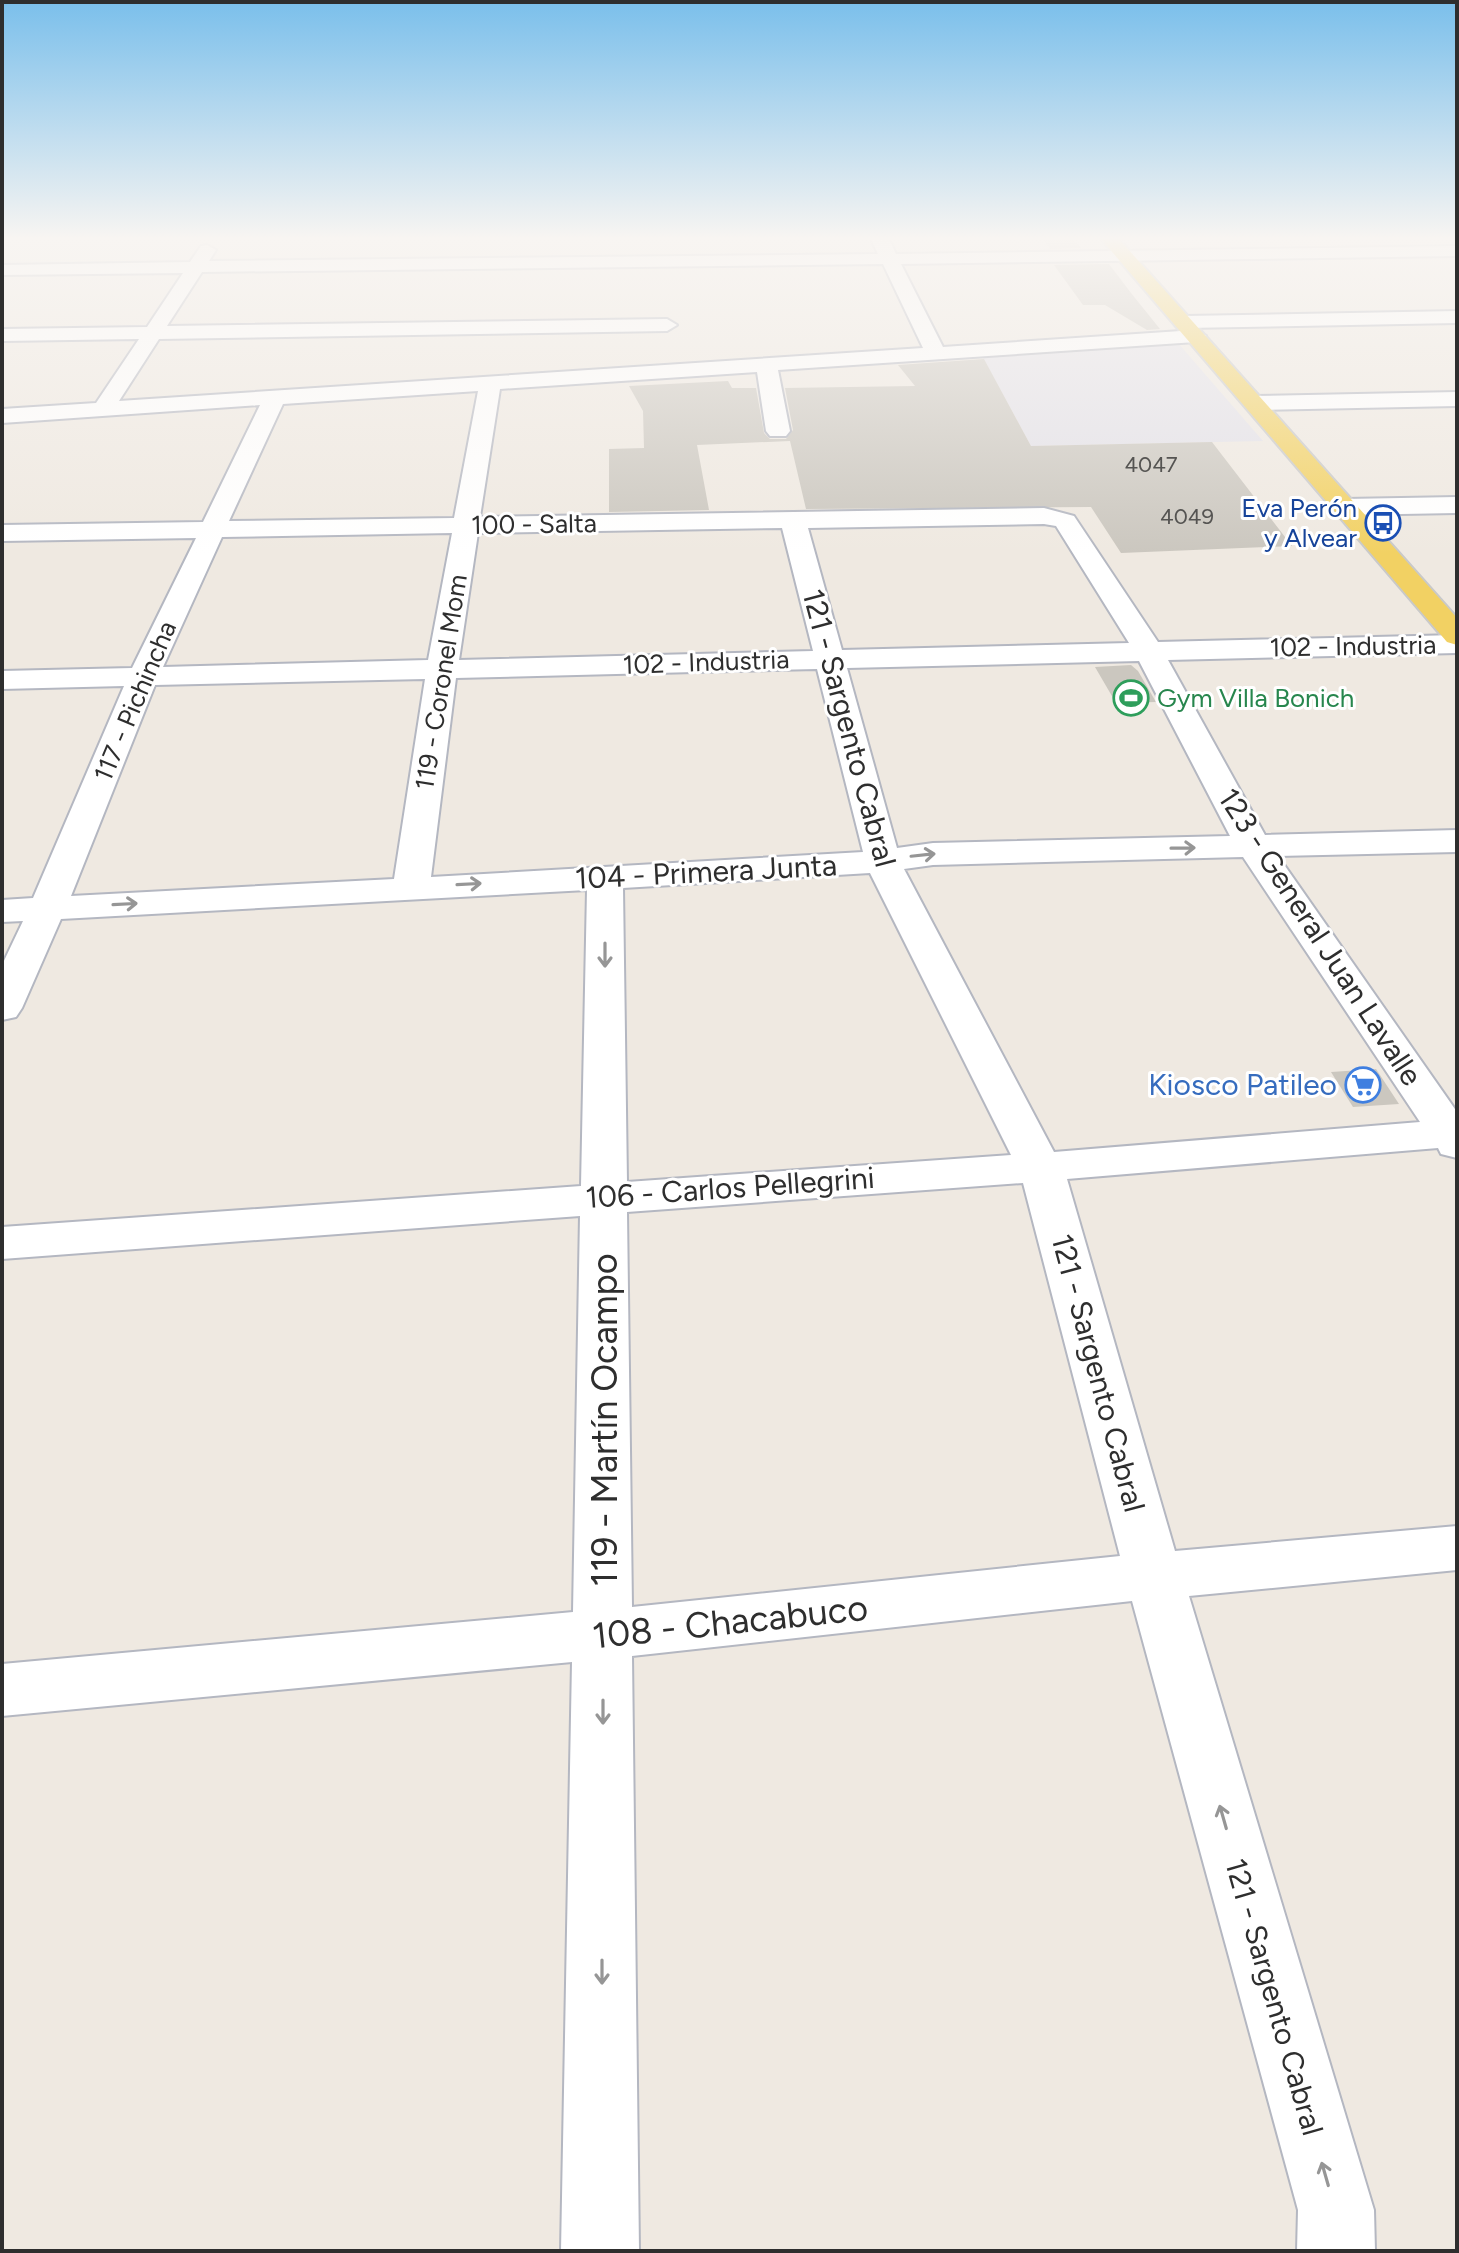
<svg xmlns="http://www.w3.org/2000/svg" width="1459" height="2253" font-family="Figtree,sans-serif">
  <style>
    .industrial { fill: #e3e1e8 }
    .building { fill: #cbc7bf }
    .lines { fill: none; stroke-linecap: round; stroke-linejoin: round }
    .minor-casing { stroke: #b4b7c1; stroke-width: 4 }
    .major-casing { stroke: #c9c9c9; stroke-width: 4 }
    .minor { fill: #fff; fill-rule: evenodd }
    .major { fill: #f2d163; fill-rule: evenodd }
    .oneway { stroke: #969696 }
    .labels { text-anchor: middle; stroke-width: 6; stroke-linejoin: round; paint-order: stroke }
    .far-number-label { font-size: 22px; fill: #555452 }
    .far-transit-label { font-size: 26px; fill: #164399; stroke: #fff; text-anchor: end }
    .far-street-label { font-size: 26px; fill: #2e2e2e; stroke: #fff }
    .far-leisure-label { font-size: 26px; fill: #27864d; stroke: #fff; text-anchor: start }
    .street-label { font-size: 30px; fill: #2e2e2e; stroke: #fff }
    .shop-label { font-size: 30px; fill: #366cbe; stroke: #fff; text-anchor: end }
    .near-street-label { font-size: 36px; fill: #2e2e2e; stroke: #fff }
  </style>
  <rect width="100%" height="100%" fill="#efe9e1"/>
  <!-- industrial -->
  <polygon class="industrial" points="1178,343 1263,441 1031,446 982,356"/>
  <!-- building -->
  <g class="building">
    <polygon points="1043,239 1073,239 1081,248 1050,249"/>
    <polygon points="1109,264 1131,293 1160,329 1147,330 1105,305 1083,305 1054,265"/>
    <polygon points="984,359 1031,446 1212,442 1292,546 1121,553 1091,507 806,509 790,441 697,445 709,510 609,512 609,449 644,448 643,411 629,386 728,381 732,388 756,388 764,433 770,439 786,439 793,430 785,388 915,386 898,365"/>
    <polygon points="1131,665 1138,671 1156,702 1116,703 1095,667"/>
    <polygon points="1376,1069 1399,1104 1353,1107 1331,1072"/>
  </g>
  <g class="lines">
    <defs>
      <g id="minor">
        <path d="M871,239H889L896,254L1457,246V256L901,264L943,347L1196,330L1206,336L1196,342L778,370L790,431L786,436H770L766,431L757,372L500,389L480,517L1044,508L1074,516L1158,642L1457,635V653L1168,660L1265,835L1457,830V852L1278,856L1457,1112V1158L1441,1154L1438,1148L1067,1179L1175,1551L1457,1526V1570L1189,1596L1374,2210L1375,2251H1297L1298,2210L1132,1601L632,1656L639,2251H561L572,1662L2,1716V1664L573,1612L580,1216L2,1259V1227L581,1186L587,890L61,919L22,1008L16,1017L2,1020V965L23,921L2,922V900L33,898L124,686L2,689V671L132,668L196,538L2,541V525L203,522L260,405L2,423V409L96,403L139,339L2,341V329L147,327L183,273L2,275V265L190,262L201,246L207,245L216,250L209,261L878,254ZM883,264L923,348L119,401L159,339L667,331L677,325L667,319L167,326L202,272ZM478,391L454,518L229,521L283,404ZM1044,524L1056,526L1129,643L842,650L808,528ZM782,528L813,651L459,660L478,533ZM452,533L428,660L163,667L222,537ZM1139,661L1230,836L933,843L897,848L847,668ZM817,669L863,852L431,877L456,678ZM425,679L394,879L71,896L155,685ZM1243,857L1420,1122L1054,1152L904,869L933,865ZM870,873L1011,1155L627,1182L623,888ZM1023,1183L1120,1556L632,1607L627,1212Z"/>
        <polygon points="1457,311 1457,323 1185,328 1175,322 1185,316"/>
        <polygon points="1457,392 1457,406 1254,410 1243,403 1254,396"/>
        <polygon points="1457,497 1457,513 1345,515 1336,512 1332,507 1336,502 1345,499"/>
      </g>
      <polygon id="major" points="1101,239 1119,239 1457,618 1457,645 1447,642"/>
    </defs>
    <!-- minor casing -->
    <use href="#minor" class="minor-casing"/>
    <!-- major casing -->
    <use href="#major" class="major-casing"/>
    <!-- minor -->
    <use href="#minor" class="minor"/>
    <!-- major -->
    <use href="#major" class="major"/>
  </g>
  <!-- one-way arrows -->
  <defs><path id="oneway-shaft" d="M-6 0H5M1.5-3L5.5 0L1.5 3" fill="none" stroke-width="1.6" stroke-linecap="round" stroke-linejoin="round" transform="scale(2)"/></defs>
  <g class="oneway">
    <use href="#oneway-shaft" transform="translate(1183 848) rotate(-1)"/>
    <use href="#oneway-shaft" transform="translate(923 855) rotate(-6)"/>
    <use href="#oneway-shaft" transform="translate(469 884) rotate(-3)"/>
    <use href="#oneway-shaft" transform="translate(125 904) rotate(-3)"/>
    <use href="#oneway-shaft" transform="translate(605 955) rotate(90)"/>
    <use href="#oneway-shaft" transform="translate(603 1712) rotate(90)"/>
    <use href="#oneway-shaft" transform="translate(1223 1817) rotate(-106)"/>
    <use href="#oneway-shaft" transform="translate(602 1972) rotate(90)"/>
    <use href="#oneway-shaft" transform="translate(1325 2174) rotate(-106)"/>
  </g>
  <!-- sky -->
  <linearGradient id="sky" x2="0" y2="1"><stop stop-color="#7abfeb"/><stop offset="0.43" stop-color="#f8f5f2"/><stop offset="1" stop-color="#f8f5f2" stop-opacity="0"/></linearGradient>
  <rect width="1459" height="554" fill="url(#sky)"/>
  <!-- icons -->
  <defs>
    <symbol id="bus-ring" viewBox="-11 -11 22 22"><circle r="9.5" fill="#fff" stroke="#1a4fb4" stroke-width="1.5"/><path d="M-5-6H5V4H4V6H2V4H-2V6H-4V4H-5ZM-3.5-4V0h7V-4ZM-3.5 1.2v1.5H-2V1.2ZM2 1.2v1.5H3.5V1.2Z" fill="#1a4fb4"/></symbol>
    <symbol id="stadium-ring" viewBox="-11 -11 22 22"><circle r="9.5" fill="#fff" stroke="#2e9e5b" stroke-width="1.5"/><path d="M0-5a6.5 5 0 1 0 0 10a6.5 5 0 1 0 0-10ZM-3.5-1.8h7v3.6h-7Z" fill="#2e9e5b"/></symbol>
    <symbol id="supermarket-ring" viewBox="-11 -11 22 22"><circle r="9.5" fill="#fff" stroke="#3f7fe0" stroke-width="1.5"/><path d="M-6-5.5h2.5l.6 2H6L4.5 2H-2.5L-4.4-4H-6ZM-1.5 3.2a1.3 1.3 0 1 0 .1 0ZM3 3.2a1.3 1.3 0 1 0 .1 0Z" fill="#3f7fe0"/></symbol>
  </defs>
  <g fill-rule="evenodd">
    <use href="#bus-ring" x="1363" y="503" width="40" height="40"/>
    <use href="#stadium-ring" x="1111" y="678" width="40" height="40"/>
    <use href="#supermarket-ring" x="1343" y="1065" width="40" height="40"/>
  </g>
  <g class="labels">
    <!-- far-number labels -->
    <g class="far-number-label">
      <text x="1151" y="472">4047</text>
      <text x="1187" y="524">4049</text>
    </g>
    <!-- far-transit labels -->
    <g class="far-transit-label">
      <text x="1357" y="517">Eva Perón<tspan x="1357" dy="30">y Alvear</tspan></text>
    </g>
    <!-- far-street labels -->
    <g class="far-street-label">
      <text transform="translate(534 524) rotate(-1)" y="9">100 - Salta</text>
      <text transform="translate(1353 646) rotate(-1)" y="9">102 - Industria</text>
      <text transform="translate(706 662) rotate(-2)" y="9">102 - Industria</text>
      <text transform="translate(441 682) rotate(-81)" y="9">119 - Coronel Mom</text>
      <text transform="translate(135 701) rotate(-67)" y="9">117 - Pichincha</text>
    </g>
    <!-- far-leisure labels -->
    <g class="far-leisure-label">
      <text x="1157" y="707">Gym Villa Bonich</text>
    </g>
    <!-- street labels -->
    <g class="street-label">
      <text transform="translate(849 728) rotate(75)" y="10">121 - Sargento Cabral</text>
      <text transform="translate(706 872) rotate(-3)" y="10">104 - Primera Junta</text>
      <text transform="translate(1320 937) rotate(57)" y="10">123 - General Juan Lavalle</text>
      <text transform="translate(730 1188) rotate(-4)" y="10">106 - Carlos Pellegrini</text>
      <text transform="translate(1098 1373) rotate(75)" y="10">121 - Sargento Cabral</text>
      <text transform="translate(1274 1997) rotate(74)" y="10">121 - Sargento Cabral</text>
    </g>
    <!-- shop labels -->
    <g class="shop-label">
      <text x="1337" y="1095">Kiosco Patileo</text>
    </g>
    <!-- near-street labels -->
    <g class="near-street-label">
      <text transform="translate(604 1420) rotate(-90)" y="13">119 - Martín Ocampo</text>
      <text transform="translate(730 1621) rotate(-6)" y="13">108 - Chacabuco</text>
    </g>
  </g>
  <!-- border -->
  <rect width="1459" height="2253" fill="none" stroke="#2e2e2e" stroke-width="8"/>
</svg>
